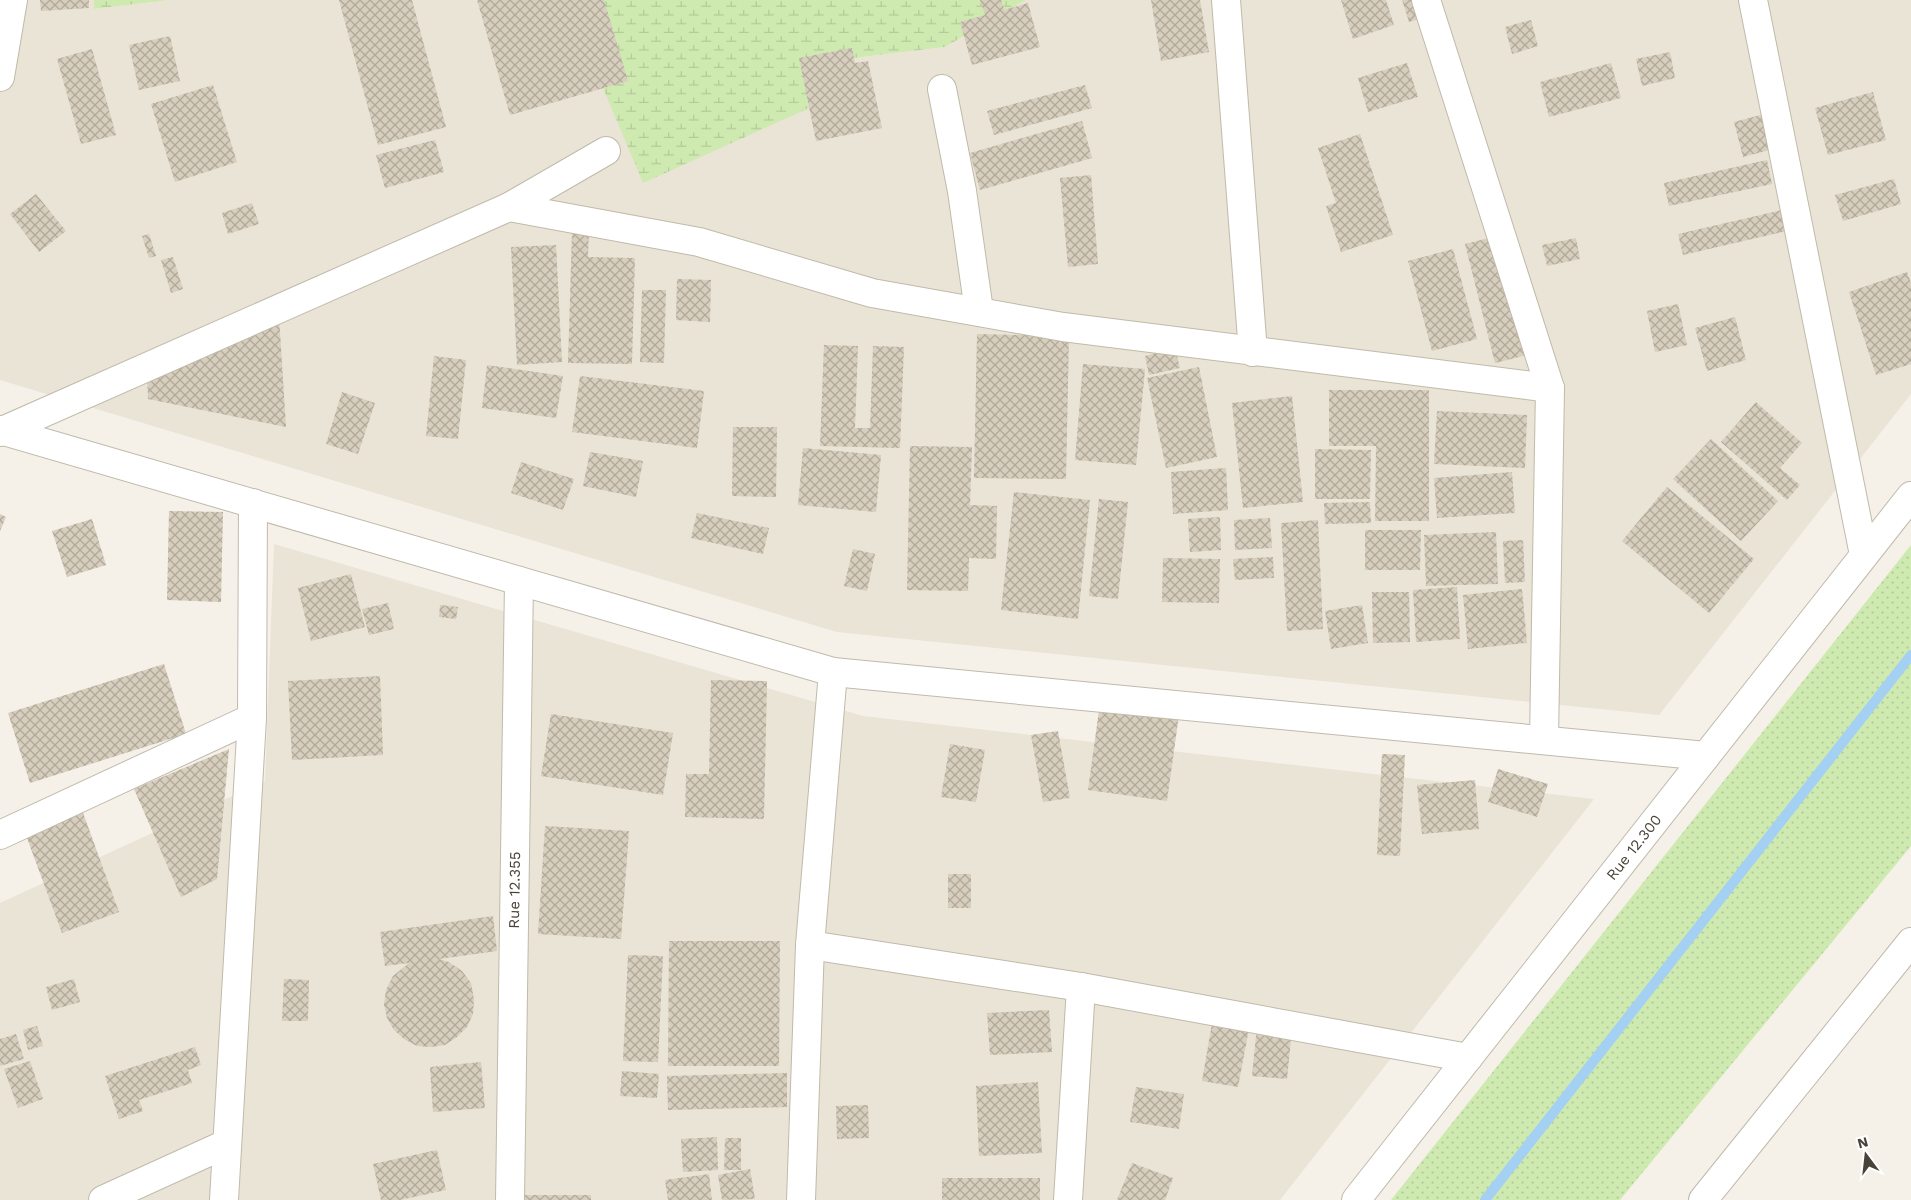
<svg xmlns="http://www.w3.org/2000/svg" width="1911" height="1200" font-family="'Work Sans',sans-serif">
  <style>
    .residential { fill: #e9e4d6 }
    .grass { fill: url(#grass-dots) }
    .wetland { fill: url(#wetland-marsh) }
    .lines { fill: none; stroke-linecap: round; stroke-linejoin: round }
    .stream { stroke: #a3d0f3; stroke-width: 10 }
    .building { fill: url(#building-cross-hatch) }
    .minor-casing { stroke: #c1baab; stroke-width: 30 }
    .minor { stroke: #fff; stroke-width: 28 }
    .labels { text-anchor: middle; stroke-width: 4.5; stroke-linejoin: round; paint-order: stroke }
    .street-label { font-size: 15px; fill: #494237; stroke: #fff }
  </style>
  <defs>
    <pattern id="grass-dots" width="8" height="8" patternUnits="userSpaceOnUse" patternTransform="scale(1.25)"><rect width="8" height="8" fill="#cfeab0"/><path d="M2 2h.1M6 6h.1" fill="none" stroke="#b3ca98" stroke-width="1.8" stroke-linecap="round"/></pattern>
    <pattern id="wetland-marsh" width="20" height="14" patternUnits="userSpaceOnUse" patternTransform="scale(1.25)"><rect width="20" height="14" fill="#cfeab0"/><path d="M1 5h8M5 5V1M11 12h8M15 12V8" fill="none" stroke="#b3ca98"/></pattern>
    <pattern id="building-cross-hatch" width="8" height="8" patternUnits="userSpaceOnUse" patternTransform="scale(1.25)"><rect width="8" height="8" fill="#d7cebd"/><path d="M0 0l8 8M0 8l8-8" fill="none" stroke="#b0a99a"/></pattern>
  </defs>
  <rect width="100%" height="100%" fill="#f5f1e9"/>
  <!-- residential -->
  <g class="residential">
    <polygon points="0,0 94,0 94,9 170,0 566,0 821,62 945,47 1026,0 1911,0 1911,394 1659,715 837,632 0,380"/>
    <polygon points="274,544 863,716 1594,799 1280,1200 0,1200 0,903 265,781"/>
  </g>
  <!-- grass -->
  <polygon class="grass" points="1911,545 1911,846 1620,1200 1391,1200"/>
  <!-- wetland -->
  <g class="wetland">
    <polygon points="94,0 170,0 94,9"/>
    <polygon points="566,0 1026,0 945,47 821,62 827,100 643,183"/>
  </g>
  <g class="lines">
    <!-- stream -->
    <polyline class="stream" points="1485,1200 1911,655"/>
  </g>
  <!-- building -->
  <g class="building">
    <polygon points="40,0 89,0 89,8 41,11"/>
    <polygon points="339,0 412,0 446,127 378,145"/>
    <polygon points="477,0 604,0 628,81 510,115"/>
    <polygon points="980,0 1001,0 1004,10 1028,3 1040,47 972,65 960,22 985,15"/>
    <polygon points="1151,0 1200,0 1209,52 1161,61"/>
    <polygon points="1341,0 1386,0 1394,25 1353,39"/>
    <polygon points="1402,0 1434,0 1439,13 1409,22"/>
    <polygon points="1531,20 1538,46 1512,54 1505,27"/>
    <polygon points="170,36 180,81 139,90 129,45"/>
    <polygon points="852,48 855,63 868,61 882,128 816,141 799,58"/>
    <polygon points="92,49 116,135 81,144 57,59"/>
    <polygon points="1670,52 1675,78 1642,86 1636,59"/>
    <polygon points="1407,63 1418,97 1368,112 1358,78"/>
    <polygon points="1611,63 1621,98 1549,117 1540,82"/>
    <polygon points="213,85 237,162 175,182 151,104"/>
    <polygon points="1085,85 1092,108 994,135 987,111"/>
    <polygon points="1873,92 1886,140 1828,155 1815,108"/>
    <polygon points="1772,112 1781,147 1743,157 1734,122"/>
    <polygon points="1082,121 1092,158 980,190 970,153"/>
    <polygon points="1360,134 1393,235 1341,252 1326,206 1336,203 1318,148"/>
    <polygon points="435,140 444,172 385,188 376,155"/>
    <polygon points="1767,160 1772,184 1669,206 1664,183"/>
    <polygon points="1091,175 1098,264 1068,267 1060,178"/>
    <polygon points="1894,179 1901,204 1843,221 1835,195"/>
    <polygon points="36,194 66,231 39,252 10,214"/>
    <polygon points="252,203 259,224 228,234 222,213"/>
    <polygon points="1786,209 1791,230 1683,255 1678,234"/>
    <polygon points="572,231 589,231 588,257 635,258 632,364 568,363"/>
    <polygon points="149,234 156,256 149,258 142,236"/>
    <polygon points="1505,234 1535,353 1495,363 1465,244"/>
    <polygon points="1576,238 1580,259 1547,266 1542,245"/>
    <polygon points="556,245 562,362 517,365 511,247"/>
    <polygon points="1453,249 1477,339 1432,351 1408,261"/>
    <polygon points="173,257 183,289 171,293 161,260"/>
    <polygon points="1907,272 1911,283 1911,364 1876,375 1849,292"/>
    <polygon points="677,279 711,280 710,322 676,320"/>
    <polygon points="642,290 666,290 664,363 640,362"/>
    <polygon points="1678,304 1687,345 1655,352 1647,311"/>
    <polygon points="279,316 286,427 148,399 147,370"/>
    <polygon points="1735,317 1746,360 1707,371 1695,328"/>
    <polygon points="977,334 1069,336 1066,479 974,478"/>
    <polygon points="824,345 858,346 855,428 870,428 873,346 904,347 900,448 820,446"/>
    <polygon points="1175,348 1180,368 1149,375 1145,356"/>
    <polygon points="434,356 466,360 458,439 426,436"/>
    <polygon points="1083,364 1145,369 1136,465 1075,460"/>
    <polygon points="487,365 563,376 556,418 482,408"/>
    <polygon points="1199,367 1217,457 1166,468 1147,378"/>
    <polygon points="580,376 704,391 697,448 572,432"/>
    <polygon points="1329,390 1429,390 1429,521 1375,521 1376,446 1329,446"/>
    <polygon points="342,392 375,403 358,454 326,444"/>
    <polygon points="1292,396 1303,502 1243,508 1232,403"/>
    <polygon points="1756,402 1802,443 1780,468 1800,485 1787,500 1721,442"/>
    <polygon points="1437,411 1527,415 1525,468 1434,464"/>
    <polygon points="733,427 777,427 776,497 732,496"/>
    <polygon points="1711,439 1778,501 1741,541 1673,479"/>
    <polygon points="910,446 972,447 970,505 997,506 996,559 969,558 968,591 907,590"/>
    <polygon points="803,448 881,455 876,512 798,505"/>
    <polygon points="1315,449 1371,450 1370,499 1315,499"/>
    <polygon points="590,452 643,461 636,497 583,486"/>
    <polygon points="521,462 574,479 563,510 511,493"/>
    <polygon points="1226,468 1228,510 1173,514 1171,472"/>
    <polygon points="1512,472 1515,513 1437,518 1434,478"/>
    <polygon points="1667,487 1754,559 1709,613 1622,541"/>
    <polygon points="1014,492 1090,500 1078,619 1001,610"/>
    <polygon points="1099,499 1128,502 1118,599 1089,596"/>
    <polygon points="1370,502 1371,523 1325,524 1324,503"/>
    <polygon points="169,511 223,512 221,602 167,600"/>
    <polygon points="697,513 769,528 763,554 691,538"/>
    <polygon points="0,514 6,517 0,531"/>
    <polygon points="1220,517 1221,550 1190,552 1188,519"/>
    <polygon points="1270,518 1272,548 1235,550 1234,520"/>
    <polygon points="92,519 106,565 67,577 52,531"/>
    <polygon points="1318,520 1323,629 1287,631 1281,523"/>
    <polygon points="1365,530 1421,530 1420,570 1365,570"/>
    <polygon points="1496,532 1498,584 1426,586 1424,535"/>
    <polygon points="1523,540 1525,582 1505,583 1503,541"/>
    <polygon points="853,549 875,554 867,591 844,586"/>
    <polygon points="1273,557 1274,578 1235,580 1233,559"/>
    <polygon points="1163,558 1220,559 1219,603 1162,602"/>
    <polygon points="351,574 365,627 311,641 298,588"/>
    <polygon points="1457,587 1460,639 1416,642 1413,590"/>
    <polygon points="1522,589 1527,643 1468,649 1463,595"/>
    <polygon points="1372,592 1409,592 1410,642 1373,643"/>
    <polygon points="388,603 394,629 369,635 362,609"/>
    <polygon points="440,605 458,607 456,619 439,617"/>
    <polygon points="1362,605 1368,643 1331,649 1325,611"/>
    <polygon points="164,664 186,734 30,783 8,713"/>
    <polygon points="380,676 383,755 292,760 288,681"/>
    <polygon points="711,680 767,681 764,819 685,817 686,774 709,774"/>
    <polygon points="1100,703 1179,715 1167,801 1088,790"/>
    <polygon points="551,714 673,733 663,795 541,776"/>
    <polygon points="1058,731 1070,798 1043,802 1031,735"/>
    <polygon points="950,744 985,750 976,802 941,797"/>
    <polygon points="229,749 217,879 181,897 134,789"/>
    <polygon points="1382,754 1405,755 1400,856 1377,855"/>
    <polygon points="1498,769 1548,784 1537,817 1488,802"/>
    <polygon points="1475,780 1479,829 1422,834 1417,785"/>
    <polygon points="82,810 119,912 62,933 24,830"/>
    <polygon points="545,826 629,831 621,939 538,934"/>
    <rect x="948" y="874" width="23" height="34"/>
    <polygon points="493,916 497,951 439,959 449,962 462,971 471,983 474,999 473,1014 467,1027 457,1037 445,1045 431,1047 417,1046 404,1039 394,1030 387,1018 384,1004 386,990 393,976 409,963 385,966 380,932"/>
    <polygon points="669,941 780,941 779,1066 668,1066"/>
    <polygon points="628,955 663,956 658,1062 623,1061"/>
    <polygon points="74,979 80,1002 52,1010 46,987"/>
    <polygon points="284,979 309,980 308,1021 282,1021"/>
    <polygon points="1049,1010 1052,1052 990,1055 987,1013"/>
    <polygon points="1214,1012 1251,1018 1238,1087 1202,1081"/>
    <polygon points="37,1026 43,1046 28,1050 23,1030"/>
    <polygon points="1257,1026 1292,1029 1287,1079 1252,1076"/>
    <polygon points="16,1034 24,1059 0,1066 0,1039"/>
    <polygon points="195,1047 201,1065 188,1070 192,1083 139,1100 143,1111 119,1119 105,1076"/>
    <polygon points="30,1061 43,1099 18,1108 4,1069"/>
    <polygon points="481,1062 485,1108 433,1112 430,1067"/>
    <polygon points="622,1071 659,1074 657,1098 620,1096"/>
    <polygon points="787,1073 787,1107 668,1110 667,1076"/>
    <polygon points="1038,1082 1042,1153 979,1156 976,1086"/>
    <polygon points="1136,1087 1184,1094 1179,1129 1130,1122"/>
    <polygon points="868,1105 869,1138 837,1139 836,1106"/>
    <polygon points="717,1137 718,1170 683,1172 681,1139"/>
    <polygon points="725,1138 741,1138 741,1170 724,1170"/>
    <polygon points="437,1150 446,1190 400,1200 381,1200 373,1164"/>
    <polygon points="1132,1163 1173,1178 1165,1200 1117,1200"/>
    <polygon points="750,1169 755,1199 722,1200 718,1175"/>
    <polygon points="709,1174 712,1200 668,1200 665,1180"/>
    <rect x="942" y="1178" width="98" height="22"/>
    <rect x="524" y="1195" width="67" height="5"/>
  </g>
  <g class="lines">
    <defs>
      <g id="minor">
        <polyline points="1226,0 1253,352"/>
        <polyline points="1426,0 1550,388 1544,739"/>
        <polyline points="1753,0 1864,555"/>
        <polyline points="0,77 13,0"/>
        <polyline points="942,89 962,191 979,311"/>
        <polyline points="509,207 699,242 872,293 1063,327 1550,388"/>
        <polyline points="0,430 833,672 1706,756"/>
        <polyline points="0,432 509,207 606,151"/>
        <polyline points="0,835 252,718"/>
        <polyline points="810,945 1081,987 1468,1058"/>
        <polyline points="103,1200 226,1144"/>
        <polyline points="224,1200 252,718 253,503"/>
        <path id="s1" d="M510,1200L519,581"/>
        <polyline points="801,1200 810,945 833,672"/>
        <polyline points="1068,1200 1081,987"/>
        <path id="s2" d="M1356,1200L1911,496"/>
        <polyline points="1703,1200 1911,942"/>
      </g>
    </defs>
    <!-- minor casing -->
    <use href="#minor" class="minor-casing"/>
    <!-- minor -->
    <use href="#minor" class="minor"/>
  </g>
  <g class="labels">
    <!-- street labels -->
    <g class="street-label">
      <text dy="5" stroke="none"><textPath href="#s2" startOffset="449">Rue 12.300</textPath></text>
      <text dy="5" stroke="none"><textPath href="#s1" startOffset="310">Rue 12.355</textPath></text>
    </g>
  </g>
  <!-- north arrow -->
  <g transform="translate(1866 1155) rotate(345)" stroke="#ffffff" stroke-width="4" paint-order="stroke">
  <path d="M0-4L9 19L0 12L-9 19Z" fill="#494237"/>
  <text y="-8" font-size="14" font-weight="bold" text-anchor="middle" fill="#494237">N</text>
  </g>
</svg>
